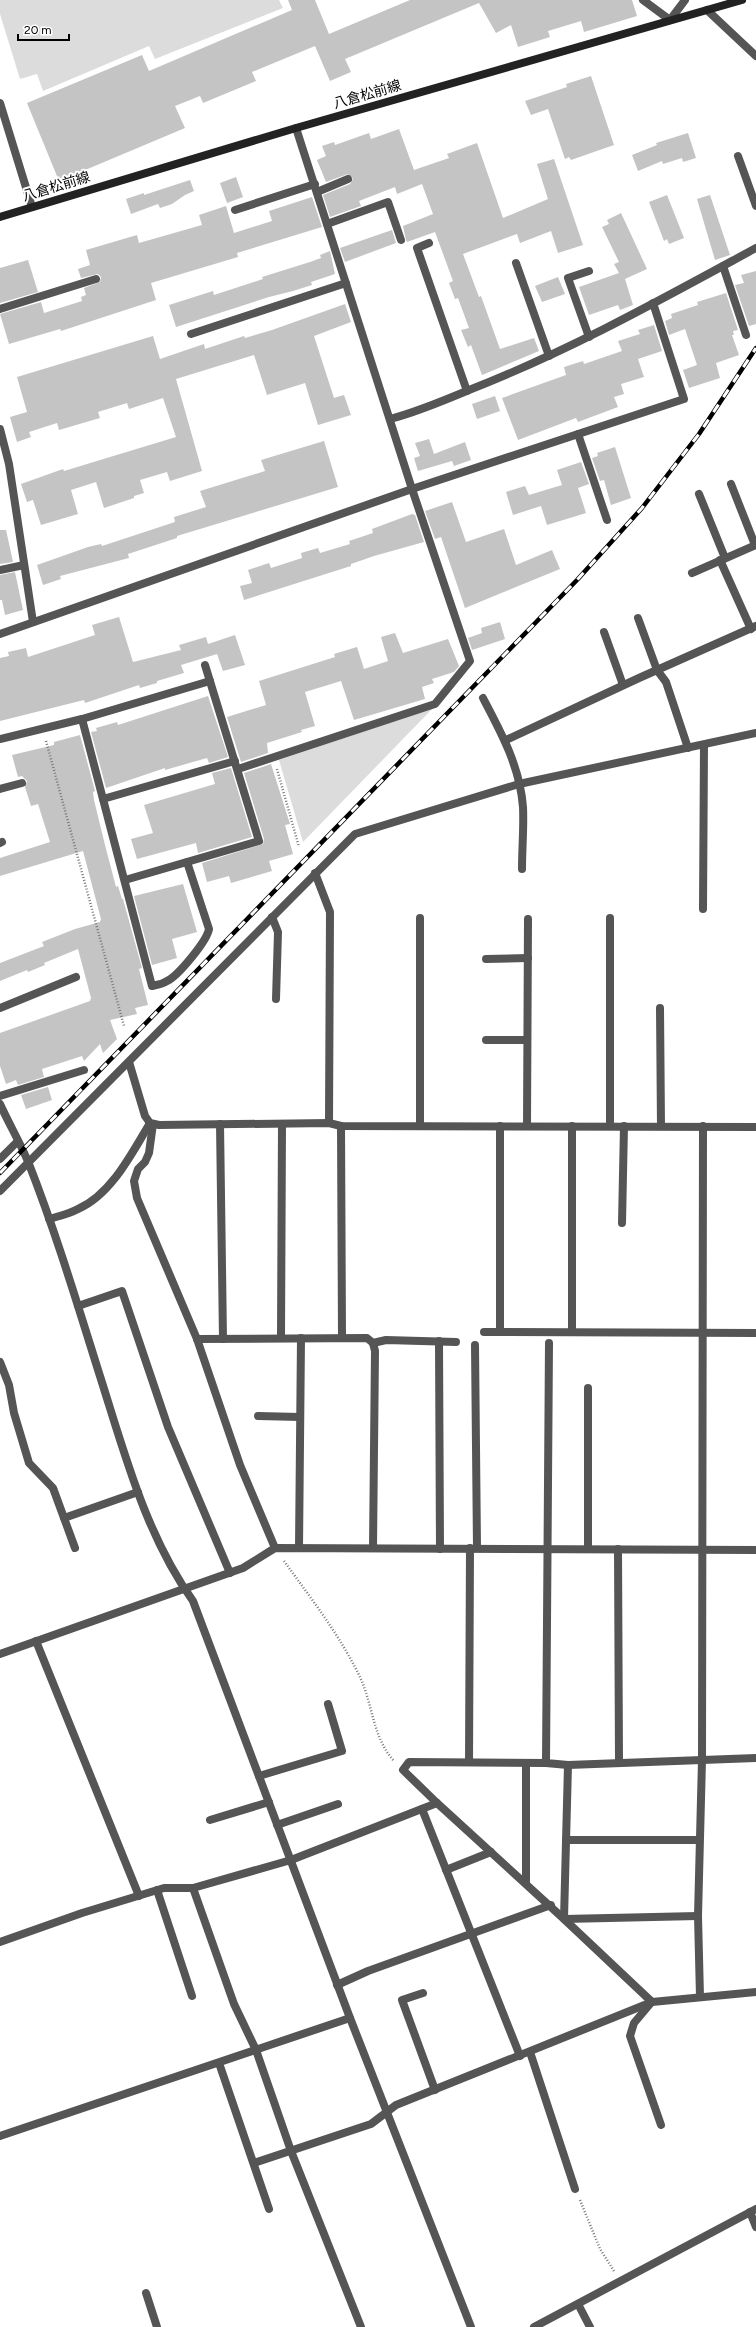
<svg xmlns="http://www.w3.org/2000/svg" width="756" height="2327" font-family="Figtree,'Noto Sans JP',sans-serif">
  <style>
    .green { fill: #dcdcdc }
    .building { fill: #c4c4c4 }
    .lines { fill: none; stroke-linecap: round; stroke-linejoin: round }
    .path { stroke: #777; stroke-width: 2.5; stroke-dasharray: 1 2; stroke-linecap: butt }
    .minor { stroke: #555; stroke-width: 8 }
    .tertiary { stroke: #555; stroke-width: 8 }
    .secondary { stroke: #222; stroke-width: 8 }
    .rail-casing { stroke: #000; stroke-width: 4.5 }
    .rail { stroke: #fff; stroke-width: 3; stroke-dasharray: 9; stroke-linecap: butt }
    .labels { text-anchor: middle; stroke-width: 4; stroke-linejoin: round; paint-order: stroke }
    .street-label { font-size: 14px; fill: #000; stroke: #fff }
  </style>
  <rect width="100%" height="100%" fill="#fff"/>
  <!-- green -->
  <g class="green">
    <polygon points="0,0 279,0 283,8 155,59 149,46 43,91 37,74 20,79 0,14"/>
    <polygon points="433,708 303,842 279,760"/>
  </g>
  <!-- building -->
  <g class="building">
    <polygon points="288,0 315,0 329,34 410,0 632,0 637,16 584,32 581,21 548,31 550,37 518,47 511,25 496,33 479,3 345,59 351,72 330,81 315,46 252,72 256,81 203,103 200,96 175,106 185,128 59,181 27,103 142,55 149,71 292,10"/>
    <polygon points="591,76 614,145 571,160 569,157 565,159 548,109 531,115 525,101 567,87 566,84"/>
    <polygon points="399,129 414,170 449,158 447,154 477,143 503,218 548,199 537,164 554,159 583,245 558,253 551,231 520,243 517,234 463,254 479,297 481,296 500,349 534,338 539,351 482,375 471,345 468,347 461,330 469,328 458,298 455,299 449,283 453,281 435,232 407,242 406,240 403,226 433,214 422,184 397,194 395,187 359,201 361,206 330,217 323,195 350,184 353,179 348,174 326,182 317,160 326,156 322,146 334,142 335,145 369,133 371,139"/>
    <polygon points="688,133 696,158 683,162 682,158 663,164 662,161 638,171 632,155 657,145 656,143"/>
    <polygon points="236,177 243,197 227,203 220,183"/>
    <polygon points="190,180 194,191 185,195 172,204 160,208 158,204 131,214 126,199 144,193 144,195"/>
    <polygon points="667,195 684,238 669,244 667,239 664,241 649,202"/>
    <polygon points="710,195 730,255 715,260 697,199"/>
    <polygon points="312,197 322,227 237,253 238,257 151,283 156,300 61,331 60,329 9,344 0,314 41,302 44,313 82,301 81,297 86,295 84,288 100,282 101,277 98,274 81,278 78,269 90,265 86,250 137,235 139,243 202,225 199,215 226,206 234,233 272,221 269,211"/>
    <polygon points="621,213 647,269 625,279 633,305 620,310 618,305 589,315 579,287 619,273 614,264 619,262 602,227 609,224 607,220"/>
    <polygon points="392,230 396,243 345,262 340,248"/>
    <polygon points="330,251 335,274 311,282 312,285 293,291 269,297 176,327 169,305 213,291 214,295 263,279 262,277 310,262 321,258 320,255"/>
    <polygon points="28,260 38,292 0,303 0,268"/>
    <polygon points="756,271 756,324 749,326 735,285 744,283 741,275"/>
    <polygon points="558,277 565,294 542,302 535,286"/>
    <polygon points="726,293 738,330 733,331 734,335 732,335 739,355 716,363 720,378 689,388 683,370 697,365 685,329 669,335 665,321 672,318 671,314 698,305 697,302"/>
    <polygon points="345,304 351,322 314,336 334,398 344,395 351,415 318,425 305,383 267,395 254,355 176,379 202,471 170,481 167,472 140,480 144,493 134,496 134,498 104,508 96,482 71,490 78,514 41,525 33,500 27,502 21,484 63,469 64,471 176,437 163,398 129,409 127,403 98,412 100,418 59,430 57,423 29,432 31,437 17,442 10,417 27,412 17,377 153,336 160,359 204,344 205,349 244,336 245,338 272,330"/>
    <polygon points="654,325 662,351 638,359 644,377 621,384 624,394 614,397 618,407 578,422 576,418 518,440 502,398 566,375 564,367 583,361 584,364 622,351 618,341 640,334 638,330"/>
    <polygon points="495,396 500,411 477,419 472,404"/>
    <polygon points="429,439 434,454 465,442 471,460 454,466 452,461 418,471 414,458 420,456 415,443"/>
    <polygon points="324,441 338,487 177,536 177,538 128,554 129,558 60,576 61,579 43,585 37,565 88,547 101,544 102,546 175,522 174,517 206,507 200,491 265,471 261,460"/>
    <polygon points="615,447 631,498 611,505 604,480 600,481 592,458 598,456 597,453"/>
    <polygon points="581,462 589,484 578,488 586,513 547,525 541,506 513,515 506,492 525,486 529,495 562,485 557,470"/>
    <polygon points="452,502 466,542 504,529 516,565 552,550 560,569 465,608 441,537 435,539 425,511"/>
    <polygon points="412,514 415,515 424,542 374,556 351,564 351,566 244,600 240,586 252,583 248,570 269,563 271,568 302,558 301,553 318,548 320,553 350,544 349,541 373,533 372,529"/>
    <polygon points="0,530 6,530 13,562 0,564"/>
    <polygon points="15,572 23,610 5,615 2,600 0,600 0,575"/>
    <polygon points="119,617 133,662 181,650 179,645 206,637 208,644 235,635 245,665 223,671 217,654 181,665 184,673 157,681 157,683 140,688 139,685 85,703 84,700 0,721 0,658 9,656 8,652 26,648 28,657 95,635 92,625"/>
    <polygon points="500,622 505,639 472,650 468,638 482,633 481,628"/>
    <polygon points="395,633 403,653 448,639 459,666 454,672 432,679 434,683 422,687 425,699 354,720 341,681 305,692 315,726 301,730 302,732 267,743 268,753 241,762 227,717 266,705 259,681 335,657 334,654 357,647 364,669 388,661 381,637"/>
    <polygon points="208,696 228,757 209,763 207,758 165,770 165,768 106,788 91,732 97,731 96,728 117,722 118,725"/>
    <polygon points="80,735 95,791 93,792 94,800 105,845 116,887 118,886 122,899 123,899 142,968 139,969 148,1005 135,1008 137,1014 110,1020 117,1039 103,1053 100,1044 84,1061 82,1056 42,1069 44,1077 18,1085 16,1080 6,1084 0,1066 0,1033 90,1001 91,998 78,949 44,963 45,965 28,972 27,970 0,981 0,963 44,946 42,942 75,929 100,922 101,919 83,851 0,876 0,858 50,842 38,804 31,806 25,787 27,781 22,776 18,777 12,755 54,745 54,742"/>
    <polygon points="271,764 290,824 285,825 293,854 269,861 272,871 231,883 229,876 207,882 202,863 263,844 264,839 244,773"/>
    <polygon points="231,768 252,837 198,853 196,843 137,859 131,839 153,833 144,805 215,784 212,773"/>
    <polygon points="183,884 197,932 172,939 177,958 152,965 134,896"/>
    <polygon points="48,1087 52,1100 26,1109 21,1095"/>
  </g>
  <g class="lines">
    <!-- path -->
    <g class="path">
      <polyline points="46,741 124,1026"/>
      <polyline points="277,769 299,847"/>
      <path d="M284,1561C310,1597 339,1634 359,1675C373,1703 372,1737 394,1761"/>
      <polyline points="580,2200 600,2249 614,2271"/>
    </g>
    <!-- minor -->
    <g class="minor">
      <polyline points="643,0 670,20 685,0"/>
      <polyline points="707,10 756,56"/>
      <polyline points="738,156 756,206"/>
      <polyline points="317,192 348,179"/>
      <polyline points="235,210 315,184"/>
      <polyline points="327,224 388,202 401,240"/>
      <polyline points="429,243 417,248 467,391"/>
      <polyline points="516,263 549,356"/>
      <polyline points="723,266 746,335"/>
      <polyline points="0,309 96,279"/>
      <polyline points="191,334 346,283"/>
      <polyline points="589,337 568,278 589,271"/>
      <path d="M390,419C417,412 443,401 469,390C569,351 662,299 756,248"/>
      <polyline points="0,429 9,464 33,622"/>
      <polyline points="578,434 607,520"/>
      <polyline points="731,484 755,545"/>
      <polyline points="699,494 725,558"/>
      <polyline points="720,560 751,629"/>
      <polyline points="0,570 24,565"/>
      <polyline points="692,573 756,545"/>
      <polyline points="638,618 657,670 666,682 688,748"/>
      <polyline points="604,632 623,685"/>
      <polyline points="0,634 412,489 684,399 653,303"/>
      <path d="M483,698C501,732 520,767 523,807C524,827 522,848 522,869"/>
      <path d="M82,719L152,986C157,985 163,984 167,981C178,976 207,941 209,929L187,862"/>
      <polyline points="0,739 82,719 210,681"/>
      <polyline points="506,740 639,678 756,626"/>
      <polyline points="238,769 435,704 470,661 412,489 296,128"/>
      <polyline points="0,789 22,783"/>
      <polyline points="103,799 235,761"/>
      <polyline points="0,843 2,842"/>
      <polyline points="315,873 330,912 329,1123"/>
      <polyline points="125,880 259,841 205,665"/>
      <polyline points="703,909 704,745"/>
      <polyline points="272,917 278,932 276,999"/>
      <polyline points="420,918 420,1126"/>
      <polyline points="486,959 528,958"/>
      <polyline points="0,1008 76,977"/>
      <polyline points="660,1008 661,1126"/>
      <polyline points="486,1040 527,1040"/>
      <polyline points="129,1062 145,1116 150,1123 159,1125 329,1123 341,1126 756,1127"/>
      <polyline points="0,1096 84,1070"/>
      <path d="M0,1104C9,1124 21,1144 29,1164C56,1233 77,1303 99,1373C124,1451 145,1534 193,1601L350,2018L471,2327"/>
      <polyline points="153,1124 149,1153 145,1162 138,1169 134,1181 137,1198 197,1339 240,1465 275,1548"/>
      <polyline points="220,1124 223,1339"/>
      <polyline points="341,1126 342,1337"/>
      <polyline points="527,1126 528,919"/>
      <polyline points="610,1126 610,918"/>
      <polyline points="0,1159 17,1142"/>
      <polyline points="0,1191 355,834 519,784 756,733"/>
      <path d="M49,1219C59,1216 69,1214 78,1209C111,1195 132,1153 150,1123"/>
      <polyline points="622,1223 624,1126"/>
      <polyline points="78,1306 122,1291 168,1427 230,1573"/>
      <polyline points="484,1332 756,1333"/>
      <polyline points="500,1332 500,1126"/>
      <polyline points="572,1332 572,1126"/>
      <polyline points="281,1338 282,1124"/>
      <polyline points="197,1339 367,1338 373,1343 375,1351 373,1548"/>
      <polyline points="439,1341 440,1549"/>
      <polyline points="373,1343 386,1340 456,1342"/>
      <polyline points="549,1343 546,1763 568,1765 564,1919 652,2002 756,1992"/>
      <polyline points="475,1345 477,1548"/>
      <polyline points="0,1362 9,1385 14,1413 29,1463 53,1488 75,1548"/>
      <polyline points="588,1388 588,1549"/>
      <polyline points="258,1416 300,1417"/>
      <polyline points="64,1518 138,1492"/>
      <polyline points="299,1548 301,1338"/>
      <polyline points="618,1549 619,1763"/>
      <polyline points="36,1641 139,1896"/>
      <polyline points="0,1654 243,1568 275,1548 756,1550"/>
      <polyline points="469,1762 470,1548"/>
      <polyline points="546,1763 409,1762 403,1770 437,1803 564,1919 698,1916"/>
      <polyline points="568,1765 756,1758"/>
      <polyline points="259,1776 342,1751 328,1704"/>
      <polyline points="422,1809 520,2056"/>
      <polyline points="210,1820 269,1802"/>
      <polyline points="277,1825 338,1804"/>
      <polyline points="566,1840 699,1840"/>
      <polyline points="446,1870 491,1852"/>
      <polyline points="526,1882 526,1763"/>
      <polyline points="193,1888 234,2004 256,2050 291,2151 361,2327"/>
      <polyline points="157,1890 192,1996"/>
      <polyline points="0,1942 82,1913 164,1888 193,1888 291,1860 437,1803"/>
      <polyline points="337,1985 368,1971 551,1905"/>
      <polyline points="423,1993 402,2000 435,2090"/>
      <polyline points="700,1997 698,1916 702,1760 703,1126"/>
      <polyline points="650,2004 634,2023 630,2036 661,2125"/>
      <polyline points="530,2052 575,2189"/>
      <polyline points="219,2063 269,2209"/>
      <polyline points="0,2136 350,2018"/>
      <polyline points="254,2163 371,2124 396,2105 652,2002"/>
      <polyline points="750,2212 756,2227"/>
      <polyline points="146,2293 157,2327"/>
      <polyline points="578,2304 590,2327"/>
      <polyline points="534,2327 756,2209"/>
    </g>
    <!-- tertiary -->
    <polyline class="tertiary" points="0,103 32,207"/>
    <!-- secondary -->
    <polyline class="secondary" points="0,217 296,128 742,0"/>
    <defs>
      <polyline id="rail" points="0,1173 577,580 642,508 699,434 756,348"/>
    </defs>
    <!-- rail casing -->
    <use href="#rail" class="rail-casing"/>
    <!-- rail -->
    <use href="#rail" class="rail"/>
  </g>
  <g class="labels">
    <!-- street labels -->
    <g class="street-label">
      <text transform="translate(367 94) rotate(-16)" y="5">八倉松前線</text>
      <text transform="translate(56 186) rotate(-17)" y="5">八倉松前線</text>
    </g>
  </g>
  <!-- scale -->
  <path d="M18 34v6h51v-6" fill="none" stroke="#000000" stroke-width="2"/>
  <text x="24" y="34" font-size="12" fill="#000000" stroke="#ffffff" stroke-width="3" paint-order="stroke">20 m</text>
</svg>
